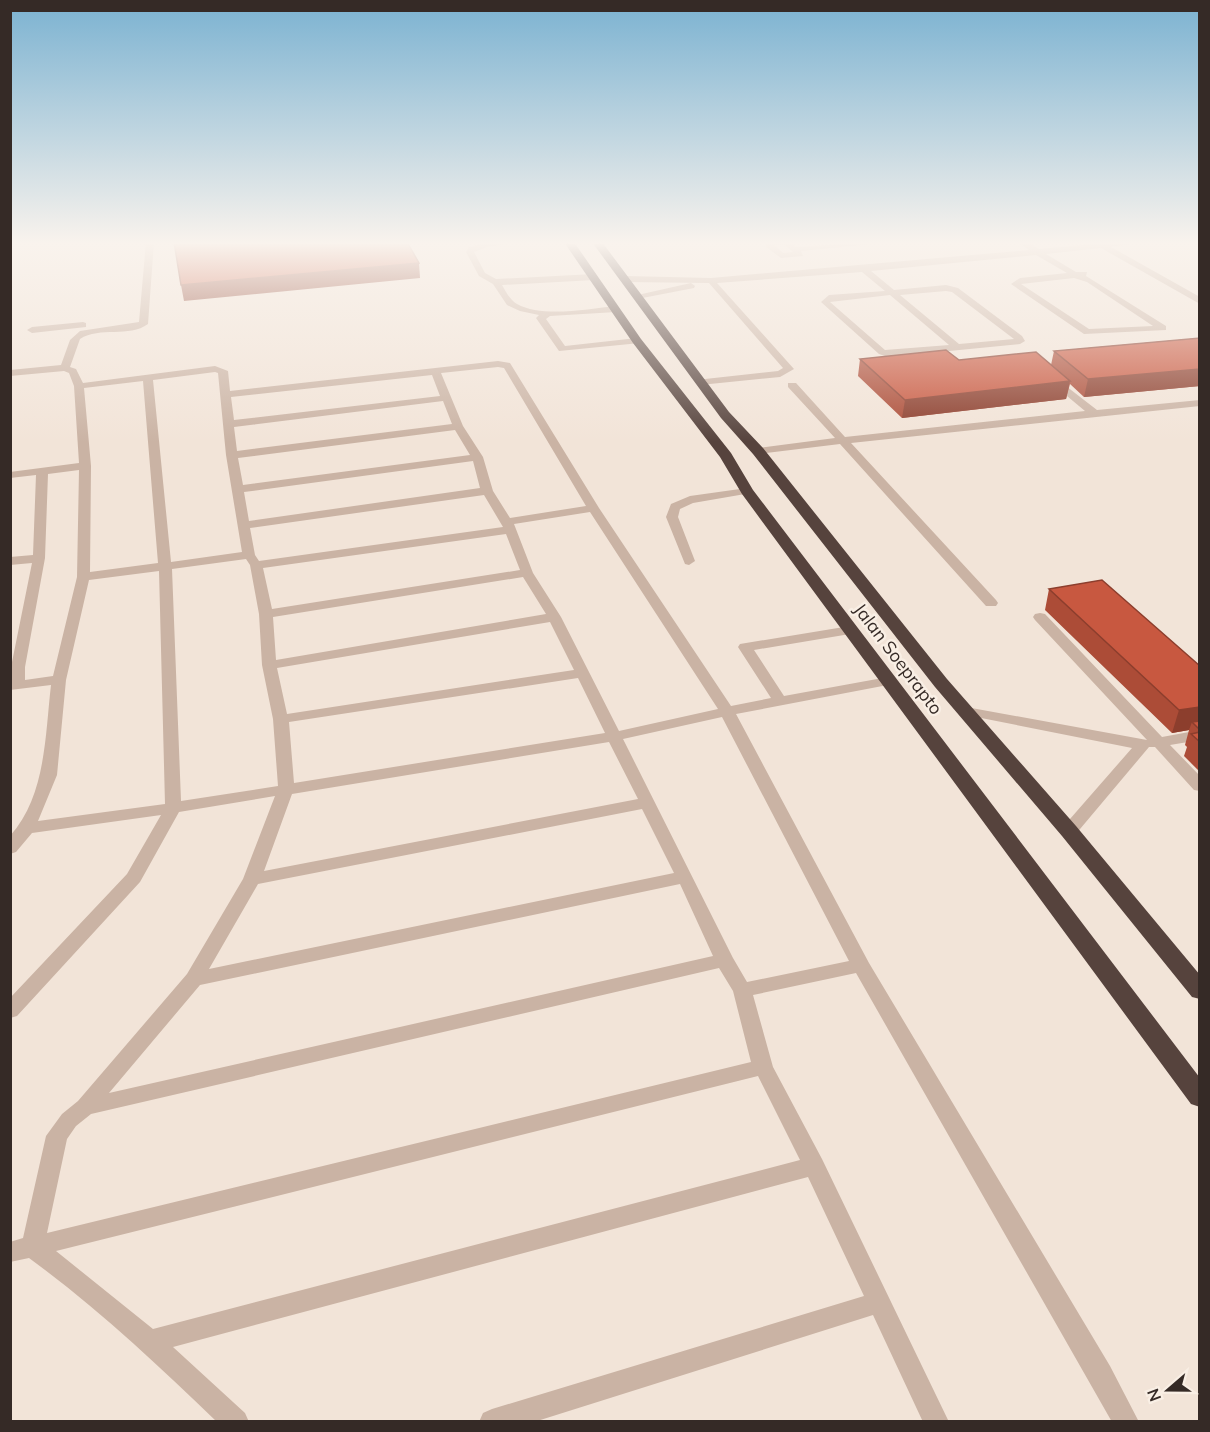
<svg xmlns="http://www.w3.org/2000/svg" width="1210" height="1432" font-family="Mulish,sans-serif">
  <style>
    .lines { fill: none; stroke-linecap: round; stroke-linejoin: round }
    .minor { fill: #cab3a4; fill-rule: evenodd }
    .highway { fill: #56433d; fill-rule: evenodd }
    .wall { fill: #ac4c37 }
    .shaded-wall { fill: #8c3e2d }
    .building { fill: #c85840; stroke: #8c3e2d; stroke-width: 1.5 }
    .labels { text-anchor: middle; stroke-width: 5; stroke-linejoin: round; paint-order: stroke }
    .street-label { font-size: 18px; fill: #352a26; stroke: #f9efe5 }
  </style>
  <rect width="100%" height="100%" fill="#f2e4d8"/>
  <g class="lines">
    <!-- minor -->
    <g class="minor">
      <path d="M146,242H154L148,324C129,338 100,326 80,339L70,367L76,369L83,383L215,366L228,371L230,391L498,361L510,363L599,508L731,706L771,698L738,647L740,644L850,626L855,627L857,630L855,633L850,634L754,650L784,696L888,677L893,678L895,681L893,684L736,714L869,963L1110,1366L1139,1422H1112L856,973L753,995L773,1067L822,1159L949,1422H923L873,1315L534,1422H479L483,1413L492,1409L864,1296L808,1177L173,1347L245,1413L249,1422H217C157,1364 96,1307 29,1258L10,1262V1242L23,1238L46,1136L62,1114L78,1101L187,974L243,879L275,796L179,812L140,882L17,1016L10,1018V998L127,874L161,815L32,833L16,852L10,854V836C46,796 45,736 51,685L10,690L11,667L32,563L10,565V557L33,555L36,475L10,478V472L79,463L74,386L69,373L64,371L10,376V370L61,365L70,340L80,331L139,322ZM498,367L504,368L586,506L510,518L493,491L483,457L463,426L441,373ZM215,372L218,373L226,455L242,552L171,562L153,380ZM432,375L440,396L234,420L231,397ZM143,381L158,563L90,572L91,466L84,388ZM443,401L452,424L237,451L234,427ZM455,430L470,455L243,485L238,458ZM473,461L480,488L249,521L244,492ZM79,470L77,577L53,676L25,680V667L45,558L48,474ZM484,495L503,527L259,561L255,555L250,528ZM590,512L718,709L619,731L561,617L533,573L514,524ZM506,534L520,570L272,609L263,568ZM246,559L250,565L259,614L262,665L273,719L278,786L181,801L172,569ZM159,571L165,804L38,821L57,775L66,680L89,580ZM523,577L546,614L276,660L273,617ZM550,622L574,670L287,714L277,668ZM578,678L605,733L294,783L289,722ZM722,717L849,961L747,982L733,958L623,739ZM609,742L638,799L264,871L292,794ZM642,809L674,873L209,969L258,884ZM680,884L713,956L109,1093L200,985ZM719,968L733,991L751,1062L47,1233L67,1139L76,1126L91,1114ZM758,1076L800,1160L153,1329L56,1251Z"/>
      <path d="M519,242L487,247L474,252L485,273L496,279L594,274L598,277L594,280L502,285C506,292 510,300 517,304C542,318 588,309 616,306L620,309L616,312L550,316L546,319L565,346L637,338L640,339V343L559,351L536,318L539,315L520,311L507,305L493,284L479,276L466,252L469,247L486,243Z"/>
      <path d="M767,242H791L796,247L876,242L872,244L801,251L803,256L781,258L766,247ZM774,245H785L793,252L783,253Z"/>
      <path d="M1017,242H1027L1039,249L1115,242H1143L1111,247L1200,297V304L1101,248L1046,254L1076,272H1087L1086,276L1166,326V330L1084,334L1011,284L1020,278L1067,273L1036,255L871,271L894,290L946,285L958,288L1022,336L1025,341L1020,344L888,357L879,354L821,302L829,295L885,291L862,272L717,283L794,369L780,377L700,385L695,382L696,380L778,371L783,368L709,283L626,282L622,279L626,276L711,278L1029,250ZM1074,278L1087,282L1153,326L1089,329L1021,284ZM946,291L952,292L1014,339L959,344L900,295ZM890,295L949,345L885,350L830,302Z"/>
      <polygon points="691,283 695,286 694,288 637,299 633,296"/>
      <polygon points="83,322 86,323 86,327 32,333 27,330 32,327"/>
      <polygon points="1053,376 1097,410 1200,400 1200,406 851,443 996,600 998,603 996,606 986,606 840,444 758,454 752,451 758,448 835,438 788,387 788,383 796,383 845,437 1085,411 1049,381 1049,377"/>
      <polygon points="747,488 753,491 751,493 693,503 680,509 678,517 695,561 689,565 685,564 666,517 671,504 690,496"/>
      <polygon points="1040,613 1045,614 1162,737 1200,730 1200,740 1170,745 1200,776 1200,791 1194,790 1155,747 1149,747 1075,835 1063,835 1061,831 1063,827 1132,748 966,715 959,711 961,708 966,707 1147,740 1035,620 1033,617 1035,614"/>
    </g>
    <!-- highway -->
    <g class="highway">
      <polygon points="564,242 574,242 641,339 731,453 753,490 1200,1078 1200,1107 1191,1104 742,494 720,457 633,343"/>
      <polygon points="592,242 602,242 729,412 763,448 947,679 1076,826 1200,975 1200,999 1192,997 1062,836 935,687 753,454 721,418"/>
    </g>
  </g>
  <!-- wall -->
  <g class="wall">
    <polygon points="1200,338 1200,386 1084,397 1070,384 1066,399 902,418 858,376 860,359 1051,365 1054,351"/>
    <polygon points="1049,589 1200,666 1200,772 1184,756 1187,747 1185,745 1189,730 1172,733 1045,610"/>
  </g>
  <!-- shaded-wall -->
  <g class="shaded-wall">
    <polygon points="419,263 420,278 184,301 181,285"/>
    <polygon points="1200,369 1200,386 1084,397 1088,379"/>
    <polygon points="1070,381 1066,399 902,418 905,400"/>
    <polygon points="1200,707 1200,729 1192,722 1189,730 1172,733 1179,710"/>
  </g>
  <!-- building -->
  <g class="building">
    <polygon points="174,242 407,242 419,263 181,285"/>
    <polygon points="1200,338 1200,369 1088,379 1054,351"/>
    <polygon points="946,350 959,360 1036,352 1070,381 905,400 860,359"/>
    <polygon points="1102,580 1200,666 1200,707 1179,710 1049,589"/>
    <polygon points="1200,721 1200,730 1192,722"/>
    <polygon points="1200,732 1200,742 1191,734"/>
  </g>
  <!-- sky -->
  <linearGradient id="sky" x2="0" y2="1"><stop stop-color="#7bb2d1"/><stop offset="0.55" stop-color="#f9f3ed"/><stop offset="1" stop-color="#f9f3ed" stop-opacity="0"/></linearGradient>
  <rect width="1210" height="442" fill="url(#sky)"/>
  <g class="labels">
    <!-- street labels -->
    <g class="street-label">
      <text transform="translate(898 659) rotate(53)" y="6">Jalan Soeprapto</text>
    </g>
  </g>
  <!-- border -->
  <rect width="1210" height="1432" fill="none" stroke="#352a26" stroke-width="24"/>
  <!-- north arrow -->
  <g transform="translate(1168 1390) rotate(250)" stroke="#f9efe5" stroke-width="4.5" paint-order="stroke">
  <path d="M0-4.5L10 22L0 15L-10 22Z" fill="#352a26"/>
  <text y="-9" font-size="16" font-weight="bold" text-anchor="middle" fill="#352a26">N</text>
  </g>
</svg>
